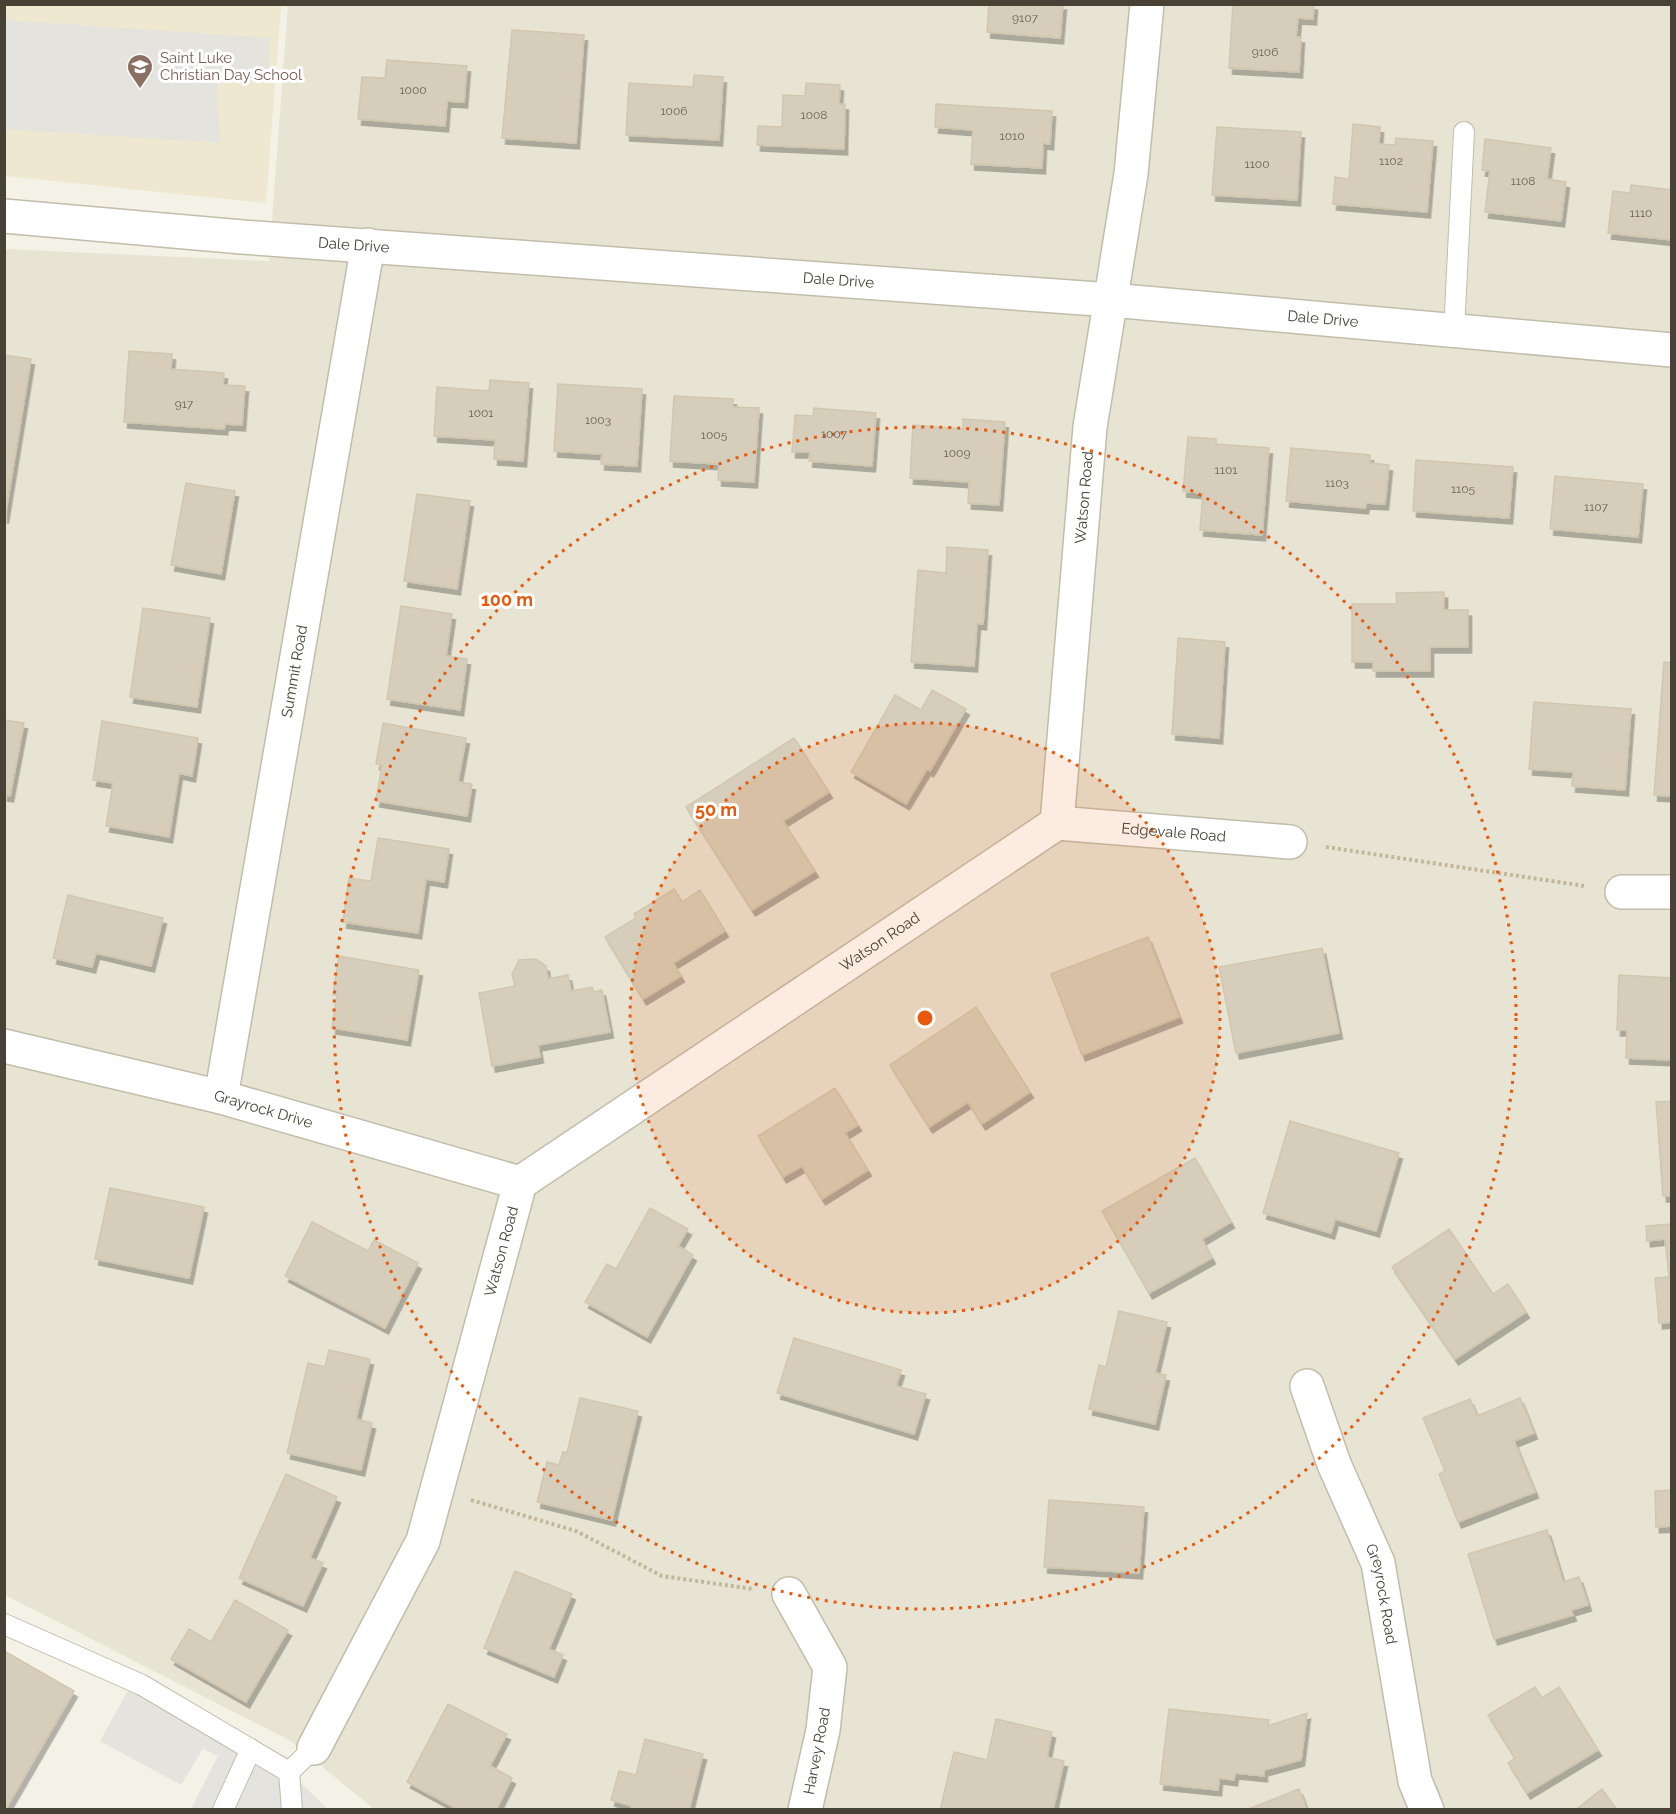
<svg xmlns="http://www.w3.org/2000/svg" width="1676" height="1814" font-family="Raleway,sans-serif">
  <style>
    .residential { fill: #e8e4d4 }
    .education { fill: #ede8cf }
    .parking { fill: #e4e3de }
    .building { fill: #d6cebb; stroke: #d1c7ae; stroke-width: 1.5; filter: url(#shadow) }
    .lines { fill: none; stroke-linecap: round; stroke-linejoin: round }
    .service-casing { stroke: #c2bdab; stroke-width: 22 }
    .minor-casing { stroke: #c2bdab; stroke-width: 36 }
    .tertiary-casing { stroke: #c2bdab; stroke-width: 36 }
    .path { stroke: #c2b899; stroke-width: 4; stroke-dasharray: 3 3; stroke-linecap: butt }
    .service { stroke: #fff; stroke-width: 20 }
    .minor { stroke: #fff; stroke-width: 33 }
    .tertiary { stroke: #fff; stroke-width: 33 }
    .ring { fill: none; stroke: #e8590c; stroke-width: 3; stroke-dasharray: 3 6 }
    .labels { text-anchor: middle; stroke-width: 6; stroke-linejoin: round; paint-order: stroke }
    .number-label { font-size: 12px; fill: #6b6556 }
    .education-label { font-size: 15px; fill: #785e54; stroke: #fff; text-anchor: start }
    .street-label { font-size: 15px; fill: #474235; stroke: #fff }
    .centre { fill: #e8590c; stroke: #fff; stroke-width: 3 }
    .ring-label { font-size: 18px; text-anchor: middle; font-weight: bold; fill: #e8590c; stroke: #fff; stroke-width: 6; stroke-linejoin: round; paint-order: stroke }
  </style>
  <defs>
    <filter id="shadow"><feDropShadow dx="3.5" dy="6" stdDeviation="0" flood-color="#0004"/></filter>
  </defs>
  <rect width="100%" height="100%" fill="#f4f1e6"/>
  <!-- residential -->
  <polygon class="residential" points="288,5 1671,5 1671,1809 374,1809 289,1740 5,1595 4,249 269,261"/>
  <!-- education -->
  <polygon class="education" points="5,5 281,5 266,203 5,176"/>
  <!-- parking -->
  <g class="parking">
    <polygon points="5,20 270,38 268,80 217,76 220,143 5,129"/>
    <polygon points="130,1687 289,1772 328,1809 191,1809 218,1756 203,1749 181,1785 100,1741"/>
  </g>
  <!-- building -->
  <g class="building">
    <polygon points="989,4 1063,4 1060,38 987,32"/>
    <polygon points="1233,4 1314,4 1313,19 1298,18 1296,37 1301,37 1299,72 1229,68"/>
    <polygon points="512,30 584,35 576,143 502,138"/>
    <polygon points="387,60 467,66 464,102 447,101 445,126 358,119 362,77 385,78"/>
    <polygon points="694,75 723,77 719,140 626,135 629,83 693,87"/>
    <polygon points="806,83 840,85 839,104 845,104 844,149 757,145 758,126 782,127 783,95 805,96"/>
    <polygon points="936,104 1052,111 1050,144 1043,143 1042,168 971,164 973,130 935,127"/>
    <polygon points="1353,124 1380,127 1379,144 1395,145 1396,138 1433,141 1427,212 1333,204 1335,177 1349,179"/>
    <polygon points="1217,127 1301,132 1297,200 1212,195"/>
    <polygon points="1485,139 1551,148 1547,179 1566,182 1561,221 1485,212 1490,171 1482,170"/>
    <polygon points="1631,185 1672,190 1672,240 1608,233 1613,191 1630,193"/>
    <polygon points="129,351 172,354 171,369 224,373 223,385 245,386 242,425 225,424 224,429 124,422"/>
    <polygon points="4,355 31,359 5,517 4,517"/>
    <polygon points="490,380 529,383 523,461 494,459 495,440 434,436 437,387 489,391"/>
    <polygon points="558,384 642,389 637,466 601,464 602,454 554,451"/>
    <polygon points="674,396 733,399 733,407 759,408 754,482 718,480 719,464 670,461"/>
    <polygon points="814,408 876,413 872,466 809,461 810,452 792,452 795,415 813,416"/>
    <polygon points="963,419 1005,422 999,505 968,503 969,482 910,478 913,425 963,429"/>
    <polygon points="1188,437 1216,439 1216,444 1269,448 1262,535 1200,530 1203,493 1183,491"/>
    <polygon points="1291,448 1370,455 1370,463 1389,465 1385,504 1366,503 1365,508 1286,501"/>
    <polygon points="1416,460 1513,467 1509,518 1413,511"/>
    <polygon points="1555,476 1643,484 1638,537 1550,529"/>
    <polygon points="186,483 235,491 221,574 171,565"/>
    <polygon points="417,494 470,501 457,589 404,581"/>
    <polygon points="947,547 988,550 983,624 977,623 974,666 911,662 918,570 946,573"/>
    <polygon points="1444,592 1444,610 1468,610 1468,647 1430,647 1430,671 1373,671 1373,662 1352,662 1352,604 1397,604 1396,593"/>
    <polygon points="401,606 452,614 446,656 467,659 460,710 387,699"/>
    <polygon points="143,608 210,618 197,707 130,697"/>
    <polygon points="1178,638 1225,642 1219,738 1172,734"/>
    <polygon points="1664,662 1672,663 1672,796 1654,795"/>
    <polygon points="932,690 966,709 930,771 927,769 906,804 851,772 895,695 921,710"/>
    <polygon points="1534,702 1631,709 1625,790 1572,786 1573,772 1529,769"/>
    <polygon points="4,720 24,723 10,796 4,795"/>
    <polygon points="102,721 198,738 192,776 179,773 169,837 106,826 113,783 93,780"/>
    <polygon points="383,723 466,738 458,782 472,784 467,816 376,801 382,765 376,764"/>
    <polygon points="794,738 829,792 783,821 815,871 752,910 686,807"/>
    <polygon points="378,838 449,849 444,882 426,879 418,933 343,922 349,878 371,881"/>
    <polygon points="674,889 682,902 700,890 725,931 673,963 681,976 643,999 605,937 636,918 634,914"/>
    <polygon points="68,895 163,918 151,966 96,953 92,967 53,958"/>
    <polygon points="1148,937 1179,1017 1082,1055 1051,974"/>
    <polygon points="1322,948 1339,1033 1236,1053 1219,967"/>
    <polygon points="339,956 419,970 407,1040 332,1028 337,995 333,995"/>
    <polygon points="536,959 546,966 548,979 568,975 571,991 592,987 594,992 602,990 610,1032 538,1045 540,1057 492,1066 479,993 515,986 512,974 519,960"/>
    <polygon points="1619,975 1672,978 1672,1060 1626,1058 1627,1030 1617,1030"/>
    <polygon points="976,1007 1030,1092 982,1124 968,1102 929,1127 890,1065"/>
    <polygon points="835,1088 858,1125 845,1133 868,1170 822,1199 802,1166 783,1177 758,1136"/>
    <polygon points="1672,1101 1672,1196 1663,1196 1656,1102"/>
    <polygon points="1290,1121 1399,1153 1376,1231 1335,1219 1331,1233 1263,1213"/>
    <polygon points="1195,1158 1231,1222 1202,1239 1212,1258 1149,1293 1102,1211"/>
    <polygon points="110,1188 204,1207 189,1278 95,1259"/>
    <polygon points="650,1208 688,1229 678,1246 693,1255 647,1337 585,1302 607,1264 616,1269"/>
    <polygon points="312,1222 368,1251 374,1240 418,1263 385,1328 285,1276"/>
    <polygon points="1672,1224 1672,1322 1659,1323 1655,1278 1669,1277 1665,1239 1647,1241 1646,1226"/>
    <polygon points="1449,1229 1493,1294 1508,1284 1526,1312 1455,1359 1392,1267"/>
    <polygon points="1119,1311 1167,1322 1155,1373 1166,1375 1155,1424 1089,1409 1099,1365 1106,1367"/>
    <polygon points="794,1338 901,1370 896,1386 926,1394 914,1434 777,1393"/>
    <polygon points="329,1350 370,1359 356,1419 372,1423 361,1470 287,1453 308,1363 325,1367"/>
    <polygon points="580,1398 638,1411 612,1520 537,1502 547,1462 559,1465 563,1452 567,1453"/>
    <polygon points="1520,1398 1534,1433 1514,1441 1535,1492 1458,1522 1439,1474 1445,1471 1423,1418 1470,1399 1477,1416"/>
    <polygon points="286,1474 337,1497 310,1558 323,1563 303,1606 239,1578"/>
    <polygon points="1672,1490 1672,1526 1656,1527 1655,1491"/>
    <polygon points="1049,1500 1144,1507 1139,1573 1044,1567"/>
    <polygon points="1547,1530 1563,1582 1579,1577 1588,1605 1571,1610 1573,1615 1494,1639 1468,1554"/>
    <polygon points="515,1571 572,1594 549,1649 563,1655 554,1677 484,1648"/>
    <polygon points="235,1600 288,1630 246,1702 171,1659 189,1629 211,1642"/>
    <polygon points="4,1651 74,1691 5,1810 4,1810"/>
    <polygon points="1535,1687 1542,1698 1559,1687 1598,1750 1527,1793 1508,1763 1515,1758 1488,1715"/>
    <polygon points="448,1704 507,1734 490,1766 512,1778 496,1810 459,1810 407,1782"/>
    <polygon points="1169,1709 1269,1720 1268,1726 1307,1713 1301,1760 1264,1770 1264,1776 1235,1773 1234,1780 1219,1778 1218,1790 1160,1784"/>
    <polygon points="996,1719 1052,1732 1047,1757 1064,1761 1053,1810 940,1810 954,1752 987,1760"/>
    <polygon points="645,1739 703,1754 689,1810 631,1810 632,1806 611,1800 619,1771 636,1775"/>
    <polygon points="1299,1789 1307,1810 1246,1810"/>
    <polygon points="1602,1789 1617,1810 1575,1810"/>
  </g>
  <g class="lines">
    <defs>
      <g id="service">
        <polyline points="1454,331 1464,132"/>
        <polyline points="4,1624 142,1685 289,1772 314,1748"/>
        <polyline points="289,1772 292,1810"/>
        <polyline points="223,1810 251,1749"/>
      </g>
      <g id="minor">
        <path id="s1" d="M1057,823L1290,842"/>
        <polyline points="1622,892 1672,892"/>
        <path id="s2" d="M4,1046L221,1097L520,1183"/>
        <path id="s3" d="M221,1097L368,245"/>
        <path id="s4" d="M1307,1386L1334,1464L1378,1563L1415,1781L1427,1810"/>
        <polyline points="789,1594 830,1667 823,1730 805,1810"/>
        <path id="s5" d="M314,1748L423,1541L520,1183L1057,823L1090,427L1131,174L1147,4"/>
      </g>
      <g id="tertiary">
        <path id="s6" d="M4,216L242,237L1111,300L1672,350"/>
      </g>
    </defs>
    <!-- service casing -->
    <use href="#service" class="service-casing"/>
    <!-- minor casing -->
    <use href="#minor" class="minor-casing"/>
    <!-- tertiary casing -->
    <use href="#tertiary" class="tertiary-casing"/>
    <!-- path -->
    <g class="path">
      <polyline points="1326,847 1585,886"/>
      <polyline points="471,1500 576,1531 662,1576 753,1589"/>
    </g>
    <!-- service -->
    <use href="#service" class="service"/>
    <!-- minor -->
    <use href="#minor" class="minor"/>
    <!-- tertiary -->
    <use href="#tertiary" class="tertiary"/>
  </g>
  <!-- distance rings -->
  <circle cx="925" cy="1018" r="295" fill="#e8590c" fill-opacity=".12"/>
  <g class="ring">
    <circle cx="925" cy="1018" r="295"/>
    <circle cx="925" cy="1018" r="591"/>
  </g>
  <!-- icons -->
  <defs>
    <symbol id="school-pin" viewBox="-11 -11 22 30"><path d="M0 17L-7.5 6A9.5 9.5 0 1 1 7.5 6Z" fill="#8d6e63" stroke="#fff"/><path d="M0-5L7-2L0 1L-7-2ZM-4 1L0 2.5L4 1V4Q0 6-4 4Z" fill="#fff"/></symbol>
  </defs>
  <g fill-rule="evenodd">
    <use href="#school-pin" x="125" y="52" width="30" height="40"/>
  </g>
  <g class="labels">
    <!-- number labels -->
    <g class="number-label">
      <text x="1025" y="22">9107</text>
      <text x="1265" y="56">9106</text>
      <text x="413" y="94">1000</text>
      <text x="674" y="115">1006</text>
      <text x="814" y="119">1008</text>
      <text x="1012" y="140">1010</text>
      <text x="1391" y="165">1102</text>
      <text x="1257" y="168">1100</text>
      <text x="1523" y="185">1108</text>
      <text x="1641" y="217">1110</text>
      <text x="184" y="408">917</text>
      <text x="481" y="417">1001</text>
      <text x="598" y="424">1003</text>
      <text x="834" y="438">1007</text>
      <text x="714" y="439">1005</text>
      <text x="957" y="457">1009</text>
      <text x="1226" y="474">1101</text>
      <text x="1337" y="487">1103</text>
      <text x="1463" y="493">1105</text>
      <text x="1596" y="511">1107</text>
    </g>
    <!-- education labels -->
    <g class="education-label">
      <text x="160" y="63">Saint Luke<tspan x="160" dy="17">Christian Day School</tspan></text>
    </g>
    <!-- street labels -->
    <g class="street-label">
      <text dy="5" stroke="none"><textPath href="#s6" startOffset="351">Dale Drive</textPath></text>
      <text dy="5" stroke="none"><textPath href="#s6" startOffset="837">Dale Drive</textPath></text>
      <text dy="5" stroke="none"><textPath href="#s6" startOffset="1323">Dale Drive</textPath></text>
      <text dy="5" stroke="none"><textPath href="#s5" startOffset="1578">Watson Road</textPath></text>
      <text dy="5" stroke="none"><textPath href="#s3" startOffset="432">Summit Road</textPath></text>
      <text dy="5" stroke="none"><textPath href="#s1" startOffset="117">Edgevale Road</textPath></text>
      <text dy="5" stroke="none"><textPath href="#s5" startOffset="1038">Watson Road</textPath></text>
      <text dy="5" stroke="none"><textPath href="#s2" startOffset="267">Grayrock Drive</textPath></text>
      <text dy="5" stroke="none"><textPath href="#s5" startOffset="534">Watson Road</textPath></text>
      <text dy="5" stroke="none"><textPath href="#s4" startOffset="222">Greyrock Road</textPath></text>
      <text transform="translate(817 1751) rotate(-79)" y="5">Harvey Road</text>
    </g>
  </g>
  <circle cx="925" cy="1018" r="9" class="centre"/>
  <g class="ring-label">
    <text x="507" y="606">100 m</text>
    <text x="716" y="816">50 m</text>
  </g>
  <!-- border -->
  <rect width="1676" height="1814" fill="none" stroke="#474235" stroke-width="12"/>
</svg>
